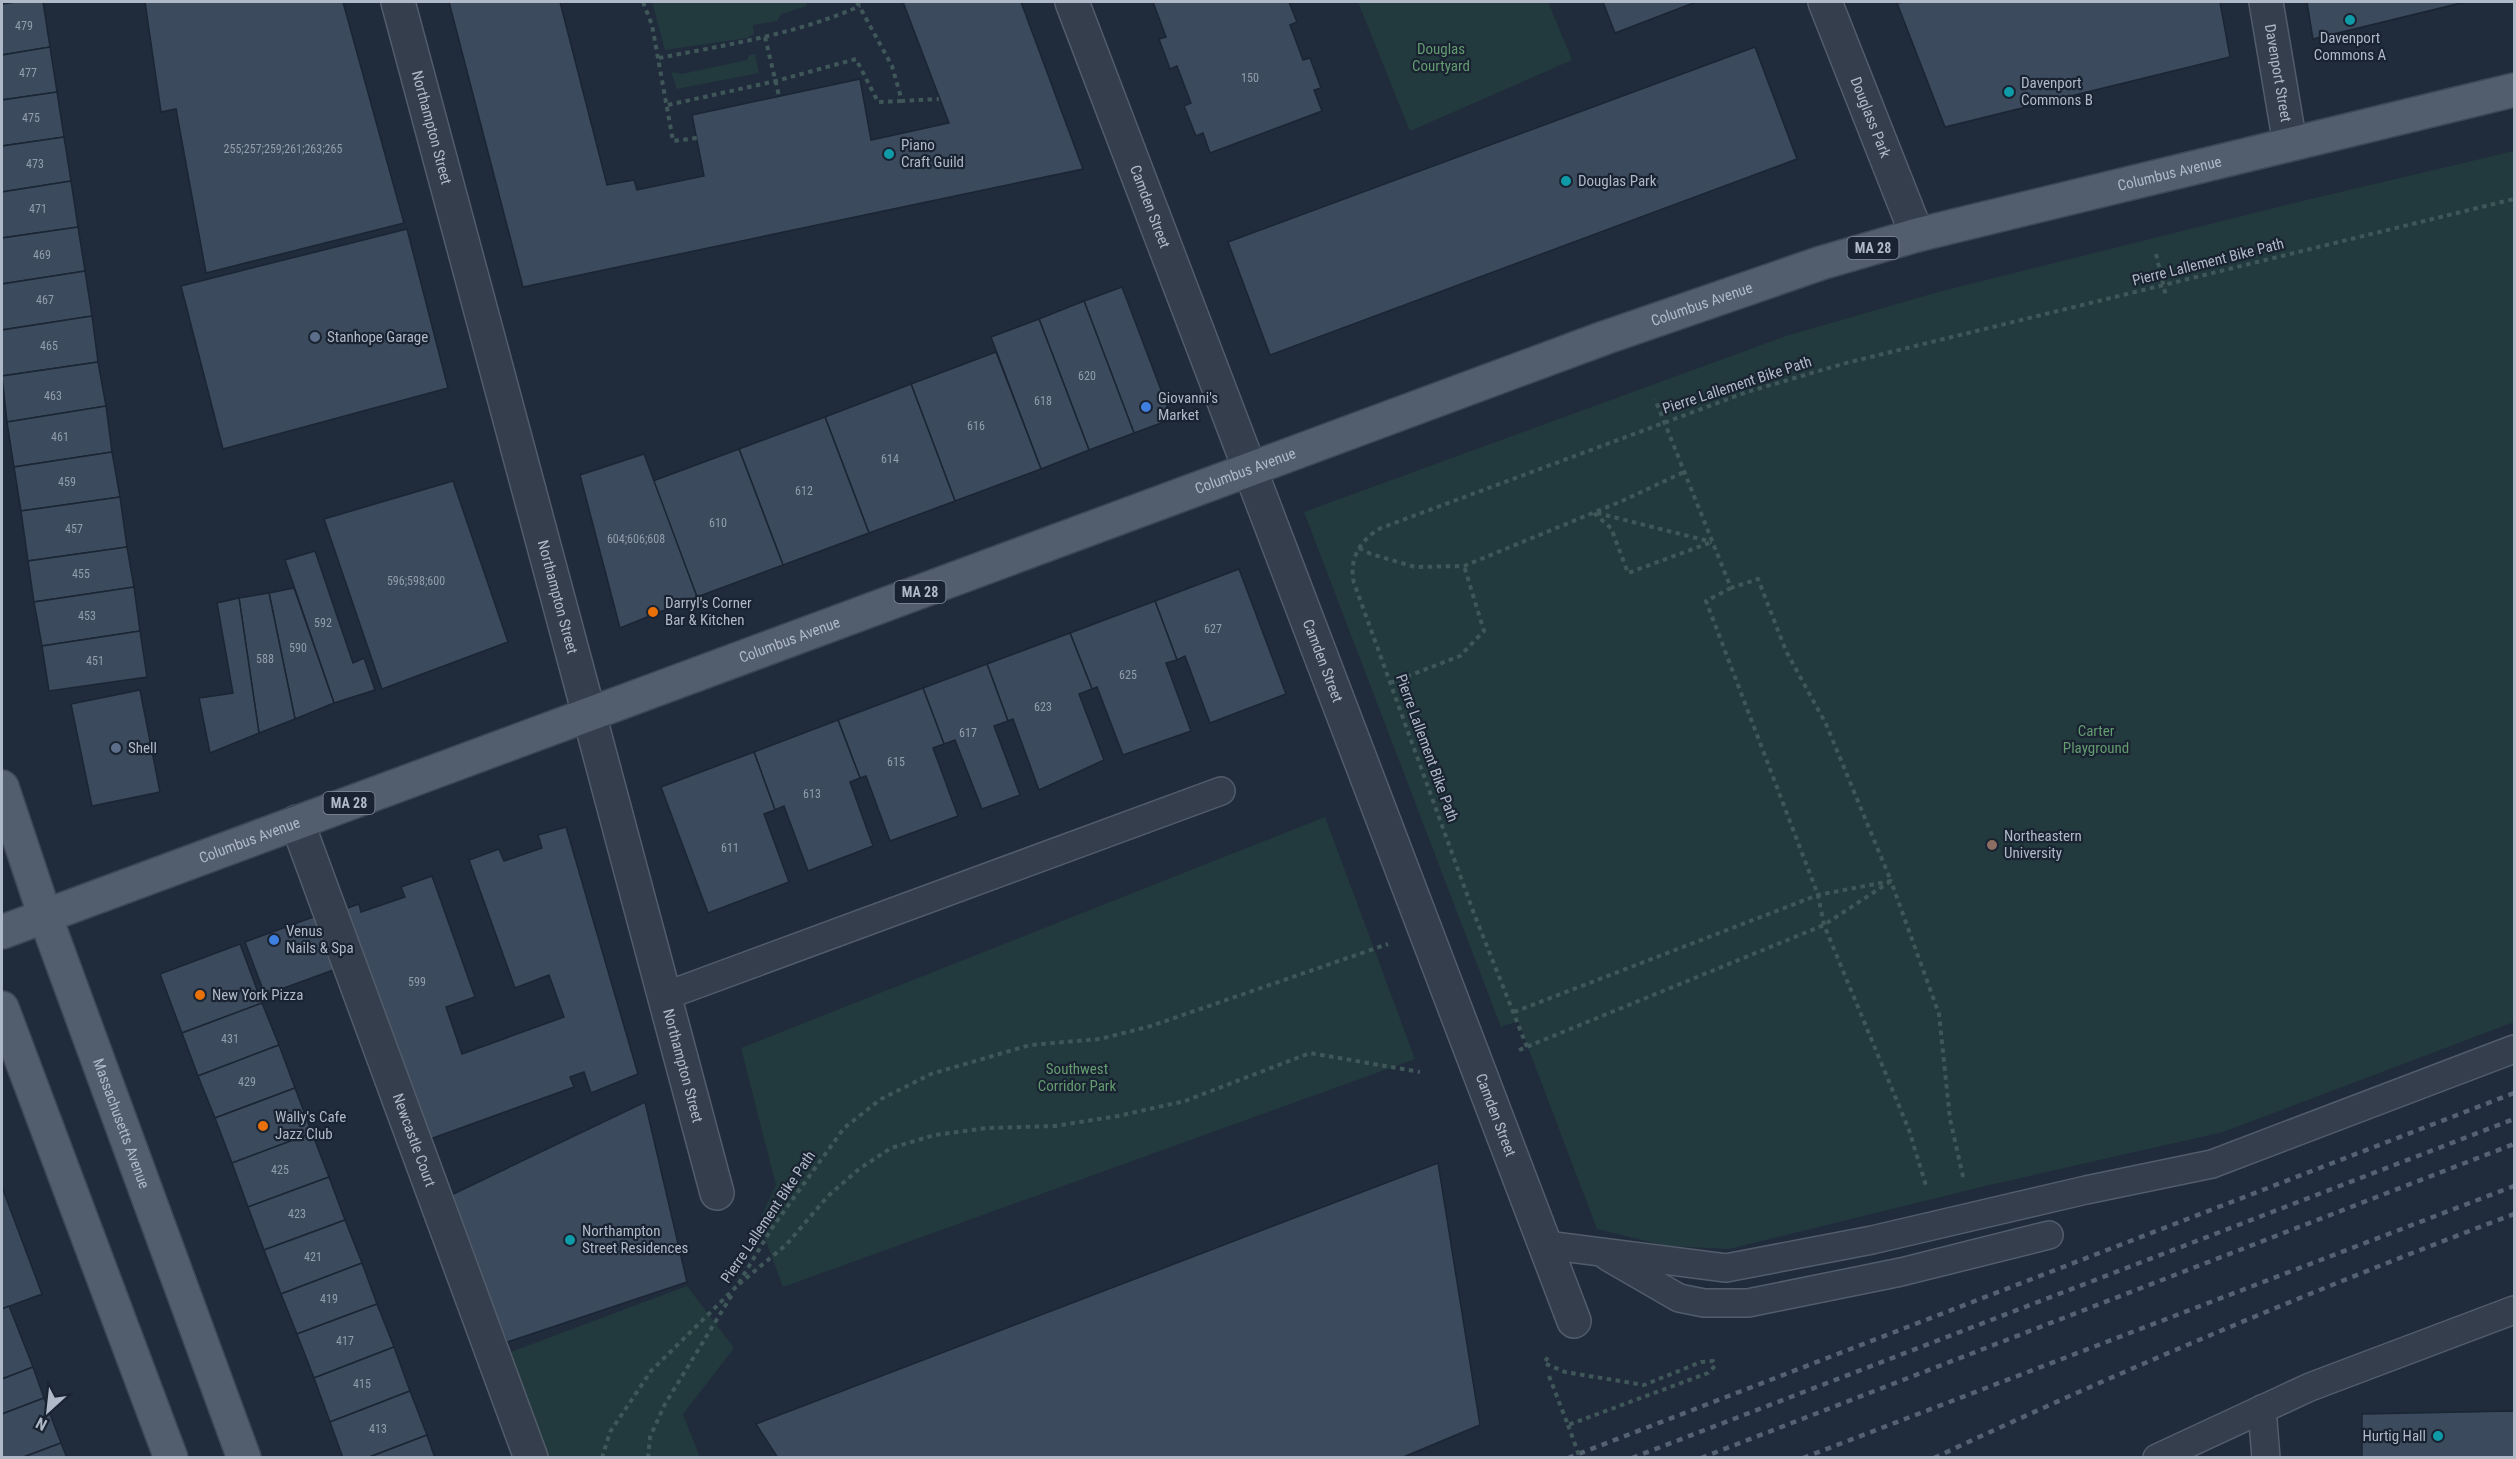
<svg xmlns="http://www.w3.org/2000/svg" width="2516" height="1459" font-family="'Roboto Condensed',sans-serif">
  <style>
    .green { fill: #223a3d }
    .building { fill: #3b4a5c; stroke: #1b2533; stroke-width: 1.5 }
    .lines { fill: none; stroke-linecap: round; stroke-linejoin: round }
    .service-casing { stroke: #525c6a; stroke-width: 30 }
    .minor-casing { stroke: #525c6a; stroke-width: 36 }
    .tertiary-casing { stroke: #525c6a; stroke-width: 36 }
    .primary-casing { stroke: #3d4755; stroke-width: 36 }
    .path { stroke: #40575a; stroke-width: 4; stroke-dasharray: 4.5 4.5; stroke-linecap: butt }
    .service { stroke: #343e4c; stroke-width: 27 }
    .minor { stroke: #343e4c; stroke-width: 33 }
    .tertiary { stroke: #343e4c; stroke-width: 33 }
    .primary { stroke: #525d6d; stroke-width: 33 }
    .rail { stroke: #556274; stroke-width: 4.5; stroke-dasharray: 6 6; stroke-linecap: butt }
    .path-bridge { stroke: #40575a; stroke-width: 4; stroke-dasharray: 4.5 4.5; stroke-linecap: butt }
    .culture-dot { fill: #0f9aa8; stroke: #192331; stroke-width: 2 }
    .service-dot { fill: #5c6f8a; stroke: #192331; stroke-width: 2 }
    .shop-dot { fill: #3f7fe0; stroke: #192331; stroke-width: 2 }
    .food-dot { fill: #e8710a; stroke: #192331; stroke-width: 2 }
    .education-dot { fill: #8d6e63; stroke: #192331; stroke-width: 2 }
    .labels { text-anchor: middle; stroke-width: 4.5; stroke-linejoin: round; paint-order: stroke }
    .number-label { font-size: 12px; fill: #929dad }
    .shield { fill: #192331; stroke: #828c9b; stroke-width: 1.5 }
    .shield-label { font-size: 14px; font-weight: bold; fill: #afb9c8 }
    .poi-label { font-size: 15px; fill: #afb9c8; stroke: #192331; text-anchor: start }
    .park-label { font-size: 15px; fill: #649b70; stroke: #192331 }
    .street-label { font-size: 15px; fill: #afb9c8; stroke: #192331 }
  </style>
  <rect width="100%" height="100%" fill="#202c3c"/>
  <!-- green -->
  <g class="green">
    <polygon points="652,2 806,2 807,6 781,14 777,21 753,25 754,34 747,38 665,50"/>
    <polygon points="1358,2 1548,2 1572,60 1410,131"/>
    <polygon points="755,54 759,73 677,89 671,72 682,74 747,60 749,55"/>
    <polygon points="2514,151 2514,1022 2223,1132 1985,1186 1729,1249 1667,1246 1597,1229 1518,1021 1501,1027 1304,512 1786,336 1942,291 2290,204"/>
    <polygon points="1325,817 1415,1059 783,1287 759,1222 776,1185 741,1048"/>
    <polygon points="687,1286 734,1348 683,1414 700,1458 548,1457 511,1352"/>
  </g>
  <!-- building -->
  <g class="building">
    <polygon points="16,2 43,2 50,47 2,55 2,4"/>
    <polygon points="145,2 343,2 404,223 206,273 176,109 161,112"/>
    <polygon points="449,2 560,2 607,185 634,180 637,190 704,176 692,115 860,79 871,140 949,123 903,2 1021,2 1083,169 523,287"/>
    <polygon points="1153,2 1289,2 1297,22 1290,25 1303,60 1310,58 1321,88 1314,90 1322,111 1210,153 1203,133 1196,136 1184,106 1191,103 1177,66 1170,69 1159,39 1166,37"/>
    <polygon points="1603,2 1696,2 1615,33"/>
    <polygon points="1905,2 2220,2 2230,57 1945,127 1897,3"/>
    <polygon points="2307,2 2465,2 2313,39"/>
    <polygon points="2307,2 2465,2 2313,39"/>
    <polygon points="50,47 57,92 2,100 2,55"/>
    <polygon points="1755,47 1797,159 1270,355 1228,242"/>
    <polygon points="57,92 64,137 2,146 2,100"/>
    <polygon points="64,137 71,181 2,192 2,146"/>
    <polygon points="71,181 78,227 2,238 2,192"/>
    <polygon points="78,227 85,271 2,284 2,238"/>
    <polygon points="407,229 448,388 223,449 181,286"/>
    <polygon points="85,271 92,316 2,330 2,284"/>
    <polygon points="1122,287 1172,419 1134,433 1084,301"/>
    <polygon points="1084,301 1134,433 1089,450 1039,319"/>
    <polygon points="92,316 98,362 2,376 2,330"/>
    <polygon points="1039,319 1089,450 1041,469 991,337"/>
    <polygon points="996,352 1041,469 955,501 911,384"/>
    <polygon points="98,362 106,406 7,422 2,376"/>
    <polygon points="911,384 955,501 869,533 825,417"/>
    <polygon points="106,406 112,452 14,467 7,422"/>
    <polygon points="825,417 869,533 783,565 739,449"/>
    <polygon points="739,449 783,565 697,597 653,481"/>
    <polygon points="112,452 120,497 21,511 14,467"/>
    <polygon points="644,454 697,597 620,628 580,475"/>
    <polygon points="453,481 508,642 382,689 324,519"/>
    <polygon points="120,497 127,547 28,561 21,511"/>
    <polygon points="127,547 134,587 34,602 28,561"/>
    <polygon points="315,551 353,663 364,658 375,690 334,703 285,560"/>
    <polygon points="1239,569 1286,694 1210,723 1185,656 1177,660 1155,601"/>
    <polygon points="134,587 140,631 42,646 34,602"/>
    <polygon points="294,588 334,703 295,719 269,593"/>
    <polygon points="269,593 295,719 259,733 239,598"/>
    <polygon points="239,598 259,733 210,753 199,698 233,693 217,603"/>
    <polygon points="1155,601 1177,660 1166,663 1191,731 1123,755 1097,687 1092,689 1070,633"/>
    <polygon points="140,631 147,677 49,691 42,646"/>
    <polygon points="1070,633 1092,689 1079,694 1104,760 1039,790 1013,719 1008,721 987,664"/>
    <polygon points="987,664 1008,721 994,726 1020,795 982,809 955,740 944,744 923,688"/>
    <polygon points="923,688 944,744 933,748 958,816 890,841 866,776 860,778 838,720"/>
    <polygon points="140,690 160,792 92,806 71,704"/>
    <polygon points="838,720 860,778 850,782 873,846 808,871 784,806 775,810 754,752"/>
    <polygon points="754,752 775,810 764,814 789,882 708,913 661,787"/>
    <polygon points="566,827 638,1074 591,1093 584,1072 570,1077 574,1087 422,1142 339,911 359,904 361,912 405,897 401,887 432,876 475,997 446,1007 462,1054 564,1017 549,975 515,988 469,860 499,849 504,861 542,848 538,835"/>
    <polygon points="316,916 336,969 265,995 245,942"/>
    <polygon points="240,944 262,1003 182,1033 160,974"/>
    <polygon points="262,1003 279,1045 198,1076 182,1033"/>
    <polygon points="279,1045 295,1088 215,1118 198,1076"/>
    <polygon points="295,1088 312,1133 232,1163 215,1118"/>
    <polygon points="645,1102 687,1282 507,1342 445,1198"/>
    <polygon points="312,1133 329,1177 248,1207 232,1163"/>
    <polygon points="1438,1163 1480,1425 1401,1458 778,1458 756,1424"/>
    <polygon points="329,1177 345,1220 264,1250 248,1207"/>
    <polygon points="2,1187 42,1294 2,1309"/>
    <polygon points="345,1220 362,1263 281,1294 264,1250"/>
    <polygon points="362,1263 377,1304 297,1334 281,1294"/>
    <polygon points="377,1304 394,1347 314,1378 297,1334"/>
    <polygon points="9,1306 33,1367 2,1379 2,1309"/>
    <polygon points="394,1347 410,1391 330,1422 314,1378"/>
    <polygon points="33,1367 44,1398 2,1414 2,1379"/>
    <polygon points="410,1391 427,1435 367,1458 343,1458 330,1422"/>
    <polygon points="44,1398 61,1443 21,1458 2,1458 2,1414"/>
    <polygon points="2514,1411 2514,1458 2362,1458 2362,1414"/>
    <polygon points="427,1435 435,1458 367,1458"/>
    <polygon points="61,1443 67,1458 21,1458"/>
  </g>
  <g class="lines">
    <defs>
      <g id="service">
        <polyline points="665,996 1221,791"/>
        <polyline points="1546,1245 1726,1268 1872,1240 2086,1190 2212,1164 2514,1049"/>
        <polyline points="1608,1257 1679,1298 1704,1303 1748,1303 1901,1272 2049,1235"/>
        <polyline points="2262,1409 2266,1458"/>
        <polyline points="2157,1458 2310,1387 2514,1310"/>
      </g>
      <g id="minor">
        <path id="s1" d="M1072,2L1574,1321"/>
        <path id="s2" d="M1825,2L1917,235"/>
        <path id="s3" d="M2266,2L2290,144"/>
        <path id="s4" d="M589,714L717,1193"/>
        <path id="s5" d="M297,822L531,1458"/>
      </g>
      <g id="tertiary">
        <path id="s6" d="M398,2L589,714"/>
      </g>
      <g id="primary">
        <path id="s7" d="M2,787L45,916L244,1458"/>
        <path id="s8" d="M2,932L1604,338L1821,263L1917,235L2514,90"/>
        <polyline points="2,1008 171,1458"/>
      </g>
    </defs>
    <!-- service casing -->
    <use href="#service" class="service-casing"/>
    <!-- minor casing -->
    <use href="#minor" class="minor-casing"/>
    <!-- tertiary casing -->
    <use href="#tertiary" class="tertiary-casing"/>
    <!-- primary casing -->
    <use href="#primary" class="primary-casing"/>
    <!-- path -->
    <g class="path">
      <polyline points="643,2 652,25 673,141 697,138"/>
      <polyline points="857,2 892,66 902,101 939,99"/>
      <polyline points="765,37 779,96"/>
      <path d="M659,58C726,45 797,34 860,6"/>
      <polyline points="668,105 776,81 856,59 878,102 902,101"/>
      <polyline points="2156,254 2166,296"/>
      <polyline points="1594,513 1611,528 1628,573 1712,542"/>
      <polyline points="1597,513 1712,542"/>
      <polyline points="1359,548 1371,554 1415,567 1464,566 1622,501 1684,472"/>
      <polyline points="1731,588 1706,601 1818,895 1824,925 1909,1130 1927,1189"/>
      <polyline points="1390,683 1460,656 1484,631 1464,566"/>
      <polyline points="1514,1012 1818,895 1891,881 1939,1014 1950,1119 1964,1181"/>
      <path d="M1527,1047L1473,911L1354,583C1348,559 1361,539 1381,528L1747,392L1846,363L2514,199"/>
      <polyline points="1519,1050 1824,925 1891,881 1826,724 1786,651 1758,579 1731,588 1655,399"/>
      <polyline points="739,1284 786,1245 828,1196 859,1169 891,1148 935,1135 987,1128 1055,1126 1118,1116 1185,1101 1310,1053 1420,1072"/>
      <polyline points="1549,1376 1568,1425 1708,1373 1715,1366 1713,1361 1701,1362 1644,1385 1565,1372 1544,1363 1550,1354"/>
      <polyline points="602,1458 610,1432 651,1371 737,1286 772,1228 844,1128 881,1099 931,1074 1030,1045 1100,1039 1151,1026 1388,944"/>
      <polyline points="648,1458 650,1437 665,1404 733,1293"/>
    </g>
    <!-- service -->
    <use href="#service" class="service"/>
    <!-- minor -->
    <use href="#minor" class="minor"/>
    <!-- tertiary -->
    <use href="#tertiary" class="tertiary"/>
    <!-- primary -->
    <use href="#primary" class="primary"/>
    <!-- rail -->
    <g class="rail">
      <polyline points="1568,1458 2514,1093"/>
      <polyline points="1632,1458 2514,1119"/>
      <polyline points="1701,1458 2514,1144"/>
      <polyline points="1803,1458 2514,1186"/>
      <path d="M1934,1458C2124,1369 2318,1288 2514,1214"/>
    </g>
    <!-- path-bridge -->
    <polyline class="path-bridge" points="1568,1425 1580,1458"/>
  </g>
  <!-- markers -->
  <g class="culture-dot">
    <circle cx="2350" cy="20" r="6"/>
    <circle cx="2009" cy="92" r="6"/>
    <circle cx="889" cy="154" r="6"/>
    <circle cx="1566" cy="181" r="6"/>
    <circle cx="570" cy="1240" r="6"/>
    <circle cx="2438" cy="1436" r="6"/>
  </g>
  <g class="service-dot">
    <circle cx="315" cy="337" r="6"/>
    <circle cx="116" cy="748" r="6"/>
  </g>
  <g class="shop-dot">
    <circle cx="1146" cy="407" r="6"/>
    <circle cx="274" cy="940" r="6"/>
  </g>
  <g class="food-dot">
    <circle cx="653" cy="612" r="6"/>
    <circle cx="200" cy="995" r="6"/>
    <circle cx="263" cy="1126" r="6"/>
  </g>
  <circle class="education-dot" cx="1992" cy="845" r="6"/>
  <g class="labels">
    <!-- number labels -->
    <g class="number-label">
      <text x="24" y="30">479</text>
      <text x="28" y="77">477</text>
      <text x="1250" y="82">150</text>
      <text x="31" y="122">475</text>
      <text x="283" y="153">255;257;259;261;263;265</text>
      <text x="35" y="168">473</text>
      <text x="38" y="213">471</text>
      <text x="42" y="259">469</text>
      <text x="45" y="304">467</text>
      <text x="49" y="350">465</text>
      <text x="1087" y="380">620</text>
      <text x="53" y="400">463</text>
      <text x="1043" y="405">618</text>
      <text x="976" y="430">616</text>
      <text x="60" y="441">461</text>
      <text x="890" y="463">614</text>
      <text x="67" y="486">459</text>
      <text x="804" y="495">612</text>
      <text x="718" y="527">610</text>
      <text x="74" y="533">457</text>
      <text x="636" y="543">604;606;608</text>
      <text x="81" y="578">455</text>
      <text x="416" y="585">596;598;600</text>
      <text x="87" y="620">453</text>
      <text x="323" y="627">592</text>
      <text x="1213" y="633">627</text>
      <text x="298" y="652">590</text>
      <text x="265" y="663">588</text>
      <text x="95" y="665">451</text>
      <text x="1128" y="679">625</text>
      <text x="1043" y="711">623</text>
      <text x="968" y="737">617</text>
      <text x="896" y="766">615</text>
      <text x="812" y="798">613</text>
      <text x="730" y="852">611</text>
      <text x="417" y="986">599</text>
      <text x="230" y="1043">431</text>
      <text x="247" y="1086">429</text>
      <text x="280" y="1174">425</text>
      <text x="297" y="1218">423</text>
      <text x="313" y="1261">421</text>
      <text x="329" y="1303">419</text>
      <text x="345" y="1345">417</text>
      <text x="362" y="1388">415</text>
      <text x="378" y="1433">413</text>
    </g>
    <!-- shield labels -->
    <g class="shield">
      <rect x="1847.5" y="237" width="51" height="22" rx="4.5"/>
      <rect x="894.5" y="581" width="51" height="22" rx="4.5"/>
      <rect x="323.5" y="792" width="51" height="22" rx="4.5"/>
    </g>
    <g class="shield-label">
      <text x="1873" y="253">MA 28</text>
      <text x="920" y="597">MA 28</text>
      <text x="349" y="808">MA 28</text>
    </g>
    <!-- poi labels -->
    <g class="poi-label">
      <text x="2350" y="43" text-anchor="middle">Davenport<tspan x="2350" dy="17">Commons A</tspan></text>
      <text x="2021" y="88">Davenport<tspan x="2021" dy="17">Commons B</tspan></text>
      <text x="901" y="150">Piano<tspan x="901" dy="17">Craft Guild</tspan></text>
      <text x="1578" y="186">Douglas Park</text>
      <text x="327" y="342">Stanhope Garage</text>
      <text x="1158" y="403">Giovanni's<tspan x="1158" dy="17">Market</tspan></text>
      <text x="665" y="608">Darryl's Corner<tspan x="665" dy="17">Bar &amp; Kitchen</tspan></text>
      <text x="128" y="753">Shell</text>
      <text x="2004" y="841">Northeastern<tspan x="2004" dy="17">University</tspan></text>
      <text x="286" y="936">Venus<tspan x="286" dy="17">Nails &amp; Spa</tspan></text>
      <text x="212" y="1000">New York Pizza</text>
      <text x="275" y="1122">Wally's Cafe<tspan x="275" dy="17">Jazz Club</tspan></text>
      <text x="582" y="1236">Northampton<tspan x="582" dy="17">Street Residences</tspan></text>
      <text x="2426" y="1441" text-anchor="end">Hurtig Hall</text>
    </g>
    <!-- park labels -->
    <g class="park-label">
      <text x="1441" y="54">Douglas<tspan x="1441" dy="17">Courtyard</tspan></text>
      <text x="2096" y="736">Carter<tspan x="2096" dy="17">Playground</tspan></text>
      <text x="1077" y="1074">Southwest<tspan x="1077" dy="17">Corridor Park</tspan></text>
    </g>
    <!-- street labels -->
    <g class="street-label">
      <text dy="5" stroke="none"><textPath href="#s3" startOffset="72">Davenport Street</textPath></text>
      <text dy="5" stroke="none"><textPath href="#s2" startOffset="124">Douglass Park</textPath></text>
      <text dy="5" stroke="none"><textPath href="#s6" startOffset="130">Northampton Street</textPath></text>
      <text dy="5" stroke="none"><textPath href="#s8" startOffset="2298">Columbus Avenue</textPath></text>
      <text dy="5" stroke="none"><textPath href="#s1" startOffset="219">Camden Street</textPath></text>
      <text transform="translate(2208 262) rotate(-14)" y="5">Pierre Lallement Bike Path</text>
      <text dy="5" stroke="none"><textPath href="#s8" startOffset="1812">Columbus Avenue</textPath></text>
      <text transform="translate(1737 385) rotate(-18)" y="5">Pierre Lallement Bike Path</text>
      <text dy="5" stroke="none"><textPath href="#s8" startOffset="1326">Columbus Avenue</textPath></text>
      <text dy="5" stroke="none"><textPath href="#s6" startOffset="616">Northampton Street</textPath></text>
      <text dy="5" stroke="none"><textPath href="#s8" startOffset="840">Columbus Avenue</textPath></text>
      <text dy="5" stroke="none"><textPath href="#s1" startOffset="705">Camden Street</textPath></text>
      <text transform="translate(1427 748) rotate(70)" y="5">Pierre Lallement Bike Path</text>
      <text dy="5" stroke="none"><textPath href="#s8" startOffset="264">Columbus Avenue</textPath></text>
      <text dy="5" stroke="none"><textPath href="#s4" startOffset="364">Northampton Street</textPath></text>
      <text dy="5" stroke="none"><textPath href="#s1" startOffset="1191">Camden Street</textPath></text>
      <text dy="5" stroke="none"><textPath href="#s7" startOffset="357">Massachusetts Avenue</textPath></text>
      <text dy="5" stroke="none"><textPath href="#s5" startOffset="339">Newcastle Court</textPath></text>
      <text transform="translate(768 1217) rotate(-56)" y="5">Pierre Lallement Bike Path</text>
    </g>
  </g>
  <!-- border -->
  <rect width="2516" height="1459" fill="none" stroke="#afb9c8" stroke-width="6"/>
  <!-- north arrow -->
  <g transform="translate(48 1411) rotate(207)" stroke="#192331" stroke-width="4.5" paint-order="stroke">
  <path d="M0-4.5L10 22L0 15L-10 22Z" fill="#afb9c8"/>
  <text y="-9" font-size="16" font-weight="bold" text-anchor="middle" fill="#afb9c8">N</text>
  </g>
</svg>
